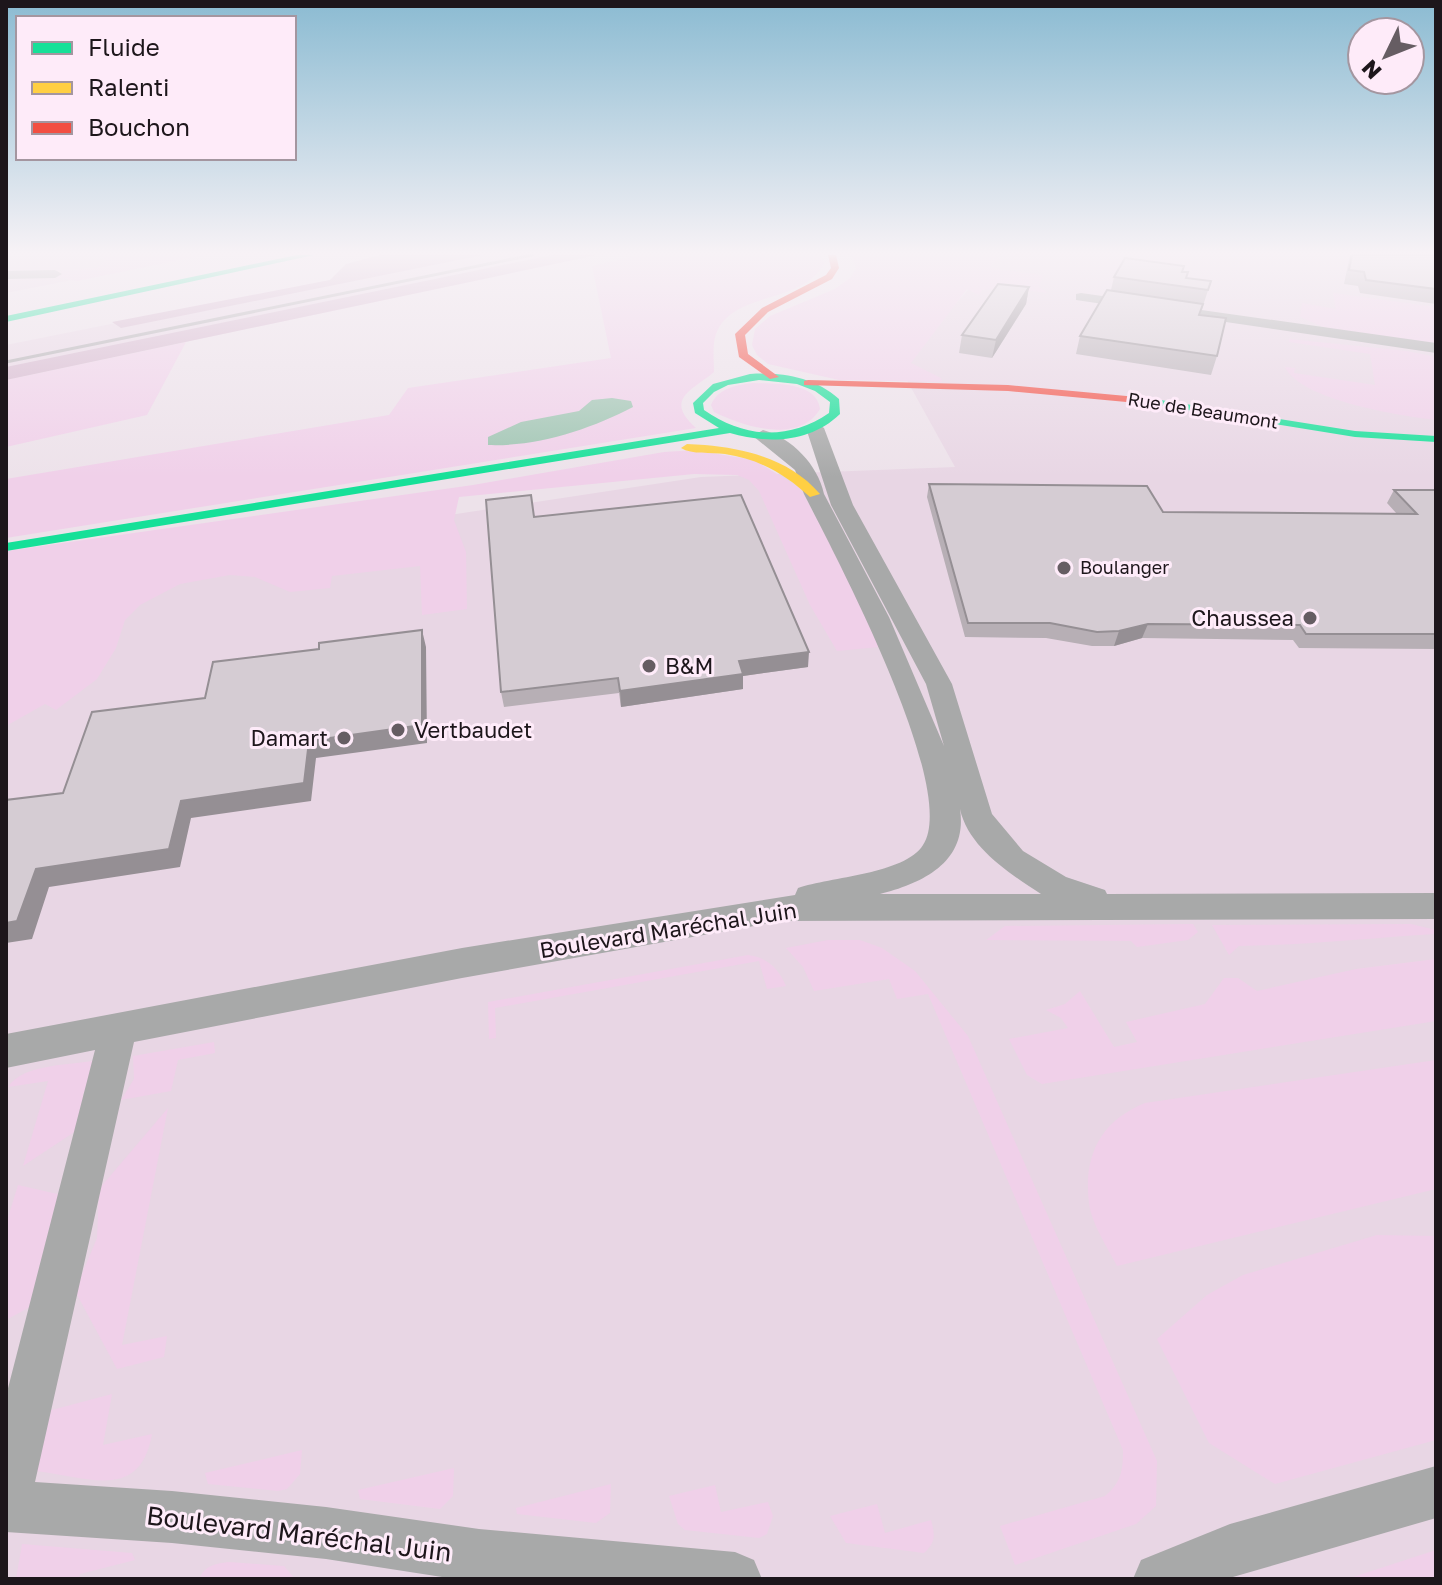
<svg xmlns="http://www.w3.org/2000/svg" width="1442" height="1585" font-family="'Golos Text',sans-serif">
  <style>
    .built { fill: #e8d6e4 }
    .green { fill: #f0d0e9 }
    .forest { fill: #d3b3cb }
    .water { fill: #9fc5b2 }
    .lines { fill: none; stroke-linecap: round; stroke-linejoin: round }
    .street { fill: #a8a9a9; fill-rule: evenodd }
    .fast { fill: #16e098; fill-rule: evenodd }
    .slow { fill: #ffcf43; fill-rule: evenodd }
    .jam { fill: #f24e42; fill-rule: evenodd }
    .rail { stroke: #acaaad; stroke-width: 3 }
    .wall { fill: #b7afb5 }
    .shaded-wall { fill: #958f94 }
    .building { fill: #d5ccd3; stroke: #958f94; stroke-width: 2 }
    .poi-dot { fill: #665d63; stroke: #feebf9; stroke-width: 3 }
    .labels { text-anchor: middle; stroke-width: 6; stroke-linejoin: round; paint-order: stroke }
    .far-street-label { font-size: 18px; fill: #1d161b; stroke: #feebf9 }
    .far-poi-label { font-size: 18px; fill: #1d161b; stroke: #feebf9; text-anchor: start }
    .poi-label { font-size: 22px; fill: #1d161b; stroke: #feebf9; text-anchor: end }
    .street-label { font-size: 22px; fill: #1d161b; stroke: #feebf9 }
    .near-street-label { font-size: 26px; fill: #1d161b; stroke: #feebf9 }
  </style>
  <rect width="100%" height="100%" fill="#ede2ea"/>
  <!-- built -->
  <g class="built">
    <polygon points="27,255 102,255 105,261 97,268 64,270 58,277 72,280 6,293 6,257"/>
    <polygon points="455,255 597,255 6,380 6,345"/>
    <polygon points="995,255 1436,255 1436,1579 6,1579 6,666 185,555 701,477 955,467 899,366 978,279"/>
  </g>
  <!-- green -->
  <g class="green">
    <polygon points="102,255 204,255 77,281 56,277 63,270 97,268 105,261"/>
    <path d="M640,255H820L824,263C804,305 732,290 716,334C712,345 714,361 714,372C693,390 663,399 696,428L6,538V479L389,415L408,388L611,358L592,266Z"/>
    <polygon points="851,255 999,255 990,268 1043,275 1039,287 1048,293 1008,288 982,290 979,295 967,289 911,363 941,378 942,382 839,380 768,364 757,355 752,345 755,329 770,316 835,289 850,278 856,268"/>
    <polygon points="1333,293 1436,307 1436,344 1328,329 1300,317 1302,303 1336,309"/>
    <path d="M1289,339L1407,351L1436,357V420C1401,416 1300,400 1285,367L1295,368L1294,373L1375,385L1370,354L1289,342Z"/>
    <polygon points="186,342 147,415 6,447 6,380"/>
    <path d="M752,383C773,384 817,381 820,409C799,445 742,426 714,412L711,405C717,389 736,385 752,383Z"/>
    <polygon points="695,450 754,460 800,488 880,636 879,647 837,651 810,605 759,491 749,480 737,475 694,474 459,497 454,520 466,552 467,609 422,615 420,566 332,576 330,588 290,592 255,577 230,575 180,584 140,605 125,620 116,648 97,679 56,710 45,704 6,726 6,551 473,485 664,452"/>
    <polygon points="1193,924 1198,932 1188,940 1137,947 1131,941 986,940 1005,926"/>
    <path d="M1411,924L1436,930V934C1370,938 1305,945 1239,946L1229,955L1212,925Z"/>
    <path d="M828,940H860L882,948L915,971L968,1036L1157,1461L1156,1506L1136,1524L1015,1565L1000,1526L1105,1496C1121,1483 1123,1471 1123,1450L928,994L897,999L889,979L814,991L803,967L786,948Z"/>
    <path d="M748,955C767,957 779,969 786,986L767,989L759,961L495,1008L496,1038L489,1039L488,1002Z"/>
    <polygon points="1436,959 1436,1021 1042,1084 1027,1075 1009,1039 1068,1028 1061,1018 1046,1010 1065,1004 1080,991 1114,1047 1137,1042 1126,1022 1205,1004 1224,978 1238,978 1257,991 1356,969"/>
    <polygon points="214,1042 215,1053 178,1060 171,1091 121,1100 134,1079 133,1056"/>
    <path d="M100,1060L83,1094L82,1127L23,1166L48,1081L8,1087C23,1063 74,1065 100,1060Z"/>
    <path d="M1436,1060V1189L1117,1266C1108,1248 1091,1223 1089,1203C1083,1155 1101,1121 1145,1103Z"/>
    <polygon points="168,1108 122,1345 167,1336 164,1357 117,1369 75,1291 97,1238 99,1189"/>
    <polygon points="18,1185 66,1196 45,1244 41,1301 6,1320 6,1224"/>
    <polygon points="1377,1235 1436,1236 1436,1440 1275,1484 1209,1443 1157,1339 1207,1295 1243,1275"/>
    <path d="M112,1394L103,1445L152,1434C140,1502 88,1477 36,1471L48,1411Z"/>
    <polygon points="302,1450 300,1474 287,1489 278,1491 208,1484 205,1473"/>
    <polygon points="454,1468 453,1496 440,1509 360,1499 358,1490"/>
    <polygon points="611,1484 610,1513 596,1523 517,1514 516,1508"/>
    <polygon points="715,1485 721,1512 768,1502 773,1516 767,1534 759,1538 685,1530 678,1524 669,1496"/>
    <path d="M877,1504L885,1533L931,1520C935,1535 936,1542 924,1553L846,1543L830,1516Z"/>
    <polygon points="22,1544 132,1553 135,1560 80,1574 79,1579 16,1579"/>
    <polygon points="1436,1550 1436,1579 1347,1579"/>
    <path d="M229,1562L284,1566L295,1579H199C205,1565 215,1564 229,1562Z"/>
  </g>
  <!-- forest -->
  <g class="forest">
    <polygon points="380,255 483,255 121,328 112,322 330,280 346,264"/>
    <polygon points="552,255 597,255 6,380 6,367"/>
  </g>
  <!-- water -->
  <path class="water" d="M612,398L631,401L633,407C591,429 537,447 488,445V437L521,422L579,411L592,400Z"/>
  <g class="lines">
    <!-- street -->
    <g class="street">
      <polygon points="6,271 55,270 62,274 55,278 6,279"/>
      <polygon points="1081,293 1436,343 1436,353 1076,300 1076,294"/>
      <path d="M815,422L824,428L853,505L952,684L992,814L1023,851L1066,877L1105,890L1107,894L1436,893V919L782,921L462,978L134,1042L35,1482L172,1491L326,1507L479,1529L735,1552L754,1560L762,1579H455L326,1559L172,1543L6,1532V1396L95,1050L6,1068V1034L462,948L795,895L798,888C830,877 905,874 923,845C960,789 834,553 804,494L795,470L753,436L763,430C792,438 818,465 824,494L889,617L944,746L926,684L831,505L806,428ZM960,809C968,847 1010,874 1041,894H880C923,883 968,862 960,809Z"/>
      <polygon points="1436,1466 1436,1518 1226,1579 1133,1579 1141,1560 1230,1524"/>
    </g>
    <!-- fast -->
    <g class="fast">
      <polygon points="297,255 314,255 6,322 6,316"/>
      <path d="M750,374C782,372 814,377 839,399L840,414C810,443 768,444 730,433L6,551V543L719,428L695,413L693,403L713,384ZM759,380L797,384L815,391L830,402L829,413C788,441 744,438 704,410L703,403L714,392L728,385Z"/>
      <polygon points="1148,398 1355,431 1436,436 1436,442 1355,437 1144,403 1143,401"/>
    </g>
    <!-- slow -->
    <path class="slow" d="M705,445C748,449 791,460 820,494L810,497C785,474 759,459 725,454C711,452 692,455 681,448L687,444Z"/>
    <!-- jam -->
    <g class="jam">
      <polygon points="828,255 836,255 839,268 832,279 768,312 745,335 748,354 779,377 770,379 739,357 735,334 762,308 826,275 831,268"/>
      <polygon points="808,380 1008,385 1148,398 1153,401 1148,404 1008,391 804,385 804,381"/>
    </g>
    <!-- rail -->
    <polyline class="rail" points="6,362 532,255"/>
  </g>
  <!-- wall -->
  <g class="wall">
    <polygon points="1350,255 1436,255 1436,304 1360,293 1358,286 1344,284"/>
    <polygon points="1182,272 1186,278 1211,281 1200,315 1217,356 1211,375 1076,354 1080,336 1111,290 1114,277"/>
    <polygon points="1029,287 1026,304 992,358 959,353 962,335"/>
    <polygon points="929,484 1163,512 1397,514 1387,503 1394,490 1436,490 1436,649 1299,648 1293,640 1142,638 1114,646 1092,646 1046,638 965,637 927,497"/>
    <polygon points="534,517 808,667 743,676 743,689 621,707 619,693 504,707 501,692"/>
  </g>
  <!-- shaded-wall -->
  <g class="shaded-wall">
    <polygon points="1029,287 1026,304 992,358 996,340"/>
    <polygon points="1148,624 1142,638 1114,646 1119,631"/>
    <polygon points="422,630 426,647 427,743 316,758 311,801 191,818 180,867 49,887 32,939 6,943 6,923 36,869 309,741"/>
    <polygon points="809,652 808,667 743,676 743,689 621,707 620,691 739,661"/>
  </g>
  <!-- building -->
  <g class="building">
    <polygon points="1352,255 1436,255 1436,289 1366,280 1364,272 1349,270"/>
    <polygon points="1125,258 1184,266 1182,272 1188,272 1186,278 1211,281 1208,290 1114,277"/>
    <polygon points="998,284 1029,287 996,340 962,335"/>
    <polygon points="1107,290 1203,304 1199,315 1226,318 1217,356 1080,336"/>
    <polygon points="929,484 1147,486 1163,512 1417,514 1394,490 1436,490 1436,634 1306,634 1300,625 1148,624 1119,631 1097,632 1050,623 968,623"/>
    <polygon points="531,495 534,517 741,495 809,652 739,661 743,674 620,691 618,678 501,692 486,500"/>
    <polygon points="422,630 422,725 309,741 304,783 181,801 169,849 36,869 17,921 6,923 6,800 63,793 92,712 205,698 213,662 319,649 319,643"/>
  </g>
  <!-- sky -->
  <linearGradient id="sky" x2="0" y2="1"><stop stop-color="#8bbbd2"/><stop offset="0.53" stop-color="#f7f2f6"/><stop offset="1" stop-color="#f7f2f6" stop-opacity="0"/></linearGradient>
  <rect width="1442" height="477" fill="url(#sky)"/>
  <!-- markers -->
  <g class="poi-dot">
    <circle cx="1064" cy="568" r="8"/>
    <circle cx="1310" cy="618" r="8"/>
    <circle cx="649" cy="666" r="8"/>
    <circle cx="398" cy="730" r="8"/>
    <circle cx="344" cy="738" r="8"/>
  </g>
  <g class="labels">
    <!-- far-street labels -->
    <g class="far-street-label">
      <text transform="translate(1203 411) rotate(9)" y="6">Rue de Beaumont</text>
    </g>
    <!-- far-poi labels -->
    <g class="far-poi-label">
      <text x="1080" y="574">Boulanger</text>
    </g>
    <!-- poi labels -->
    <g class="poi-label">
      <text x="1294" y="626">Chaussea</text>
      <text x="665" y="674" text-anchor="start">B&amp;M</text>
      <text x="414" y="738" text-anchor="start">Vertbaudet</text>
      <text x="328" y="746">Damart</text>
    </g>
    <!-- street labels -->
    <g class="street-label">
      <text transform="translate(668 930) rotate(-9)" y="8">Boulevard Maréchal Juin</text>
    </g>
    <!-- near-street labels -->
    <g class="near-street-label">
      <text transform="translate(299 1534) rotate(7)" y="9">Boulevard Maréchal Juin</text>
    </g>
  </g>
  <!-- border -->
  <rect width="1442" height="1585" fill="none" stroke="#1d161b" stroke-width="16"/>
  <!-- legend -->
  <rect x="16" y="16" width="280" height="144" fill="#feebf9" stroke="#a496a0" stroke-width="2"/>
  <rect x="32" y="42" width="40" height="12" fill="#16e098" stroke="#a496a0" stroke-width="2"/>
  <text x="88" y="56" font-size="24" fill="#1d161b">Fluide</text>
  <rect x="32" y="82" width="40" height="12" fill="#ffcf43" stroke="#a496a0" stroke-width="2"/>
  <text x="88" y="96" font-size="24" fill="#1d161b">Ralenti</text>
  <rect x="32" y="122" width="40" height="12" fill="#f24e42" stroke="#a496a0" stroke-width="2"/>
  <text x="88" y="136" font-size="24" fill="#1d161b">Bouchon</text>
  <!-- north arrow -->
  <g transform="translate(1386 56) rotate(227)"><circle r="38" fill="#feebf9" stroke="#a496a0" stroke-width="2"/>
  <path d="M0-6L14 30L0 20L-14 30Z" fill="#665d63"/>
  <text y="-12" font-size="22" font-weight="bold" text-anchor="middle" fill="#1d161b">N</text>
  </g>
</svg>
